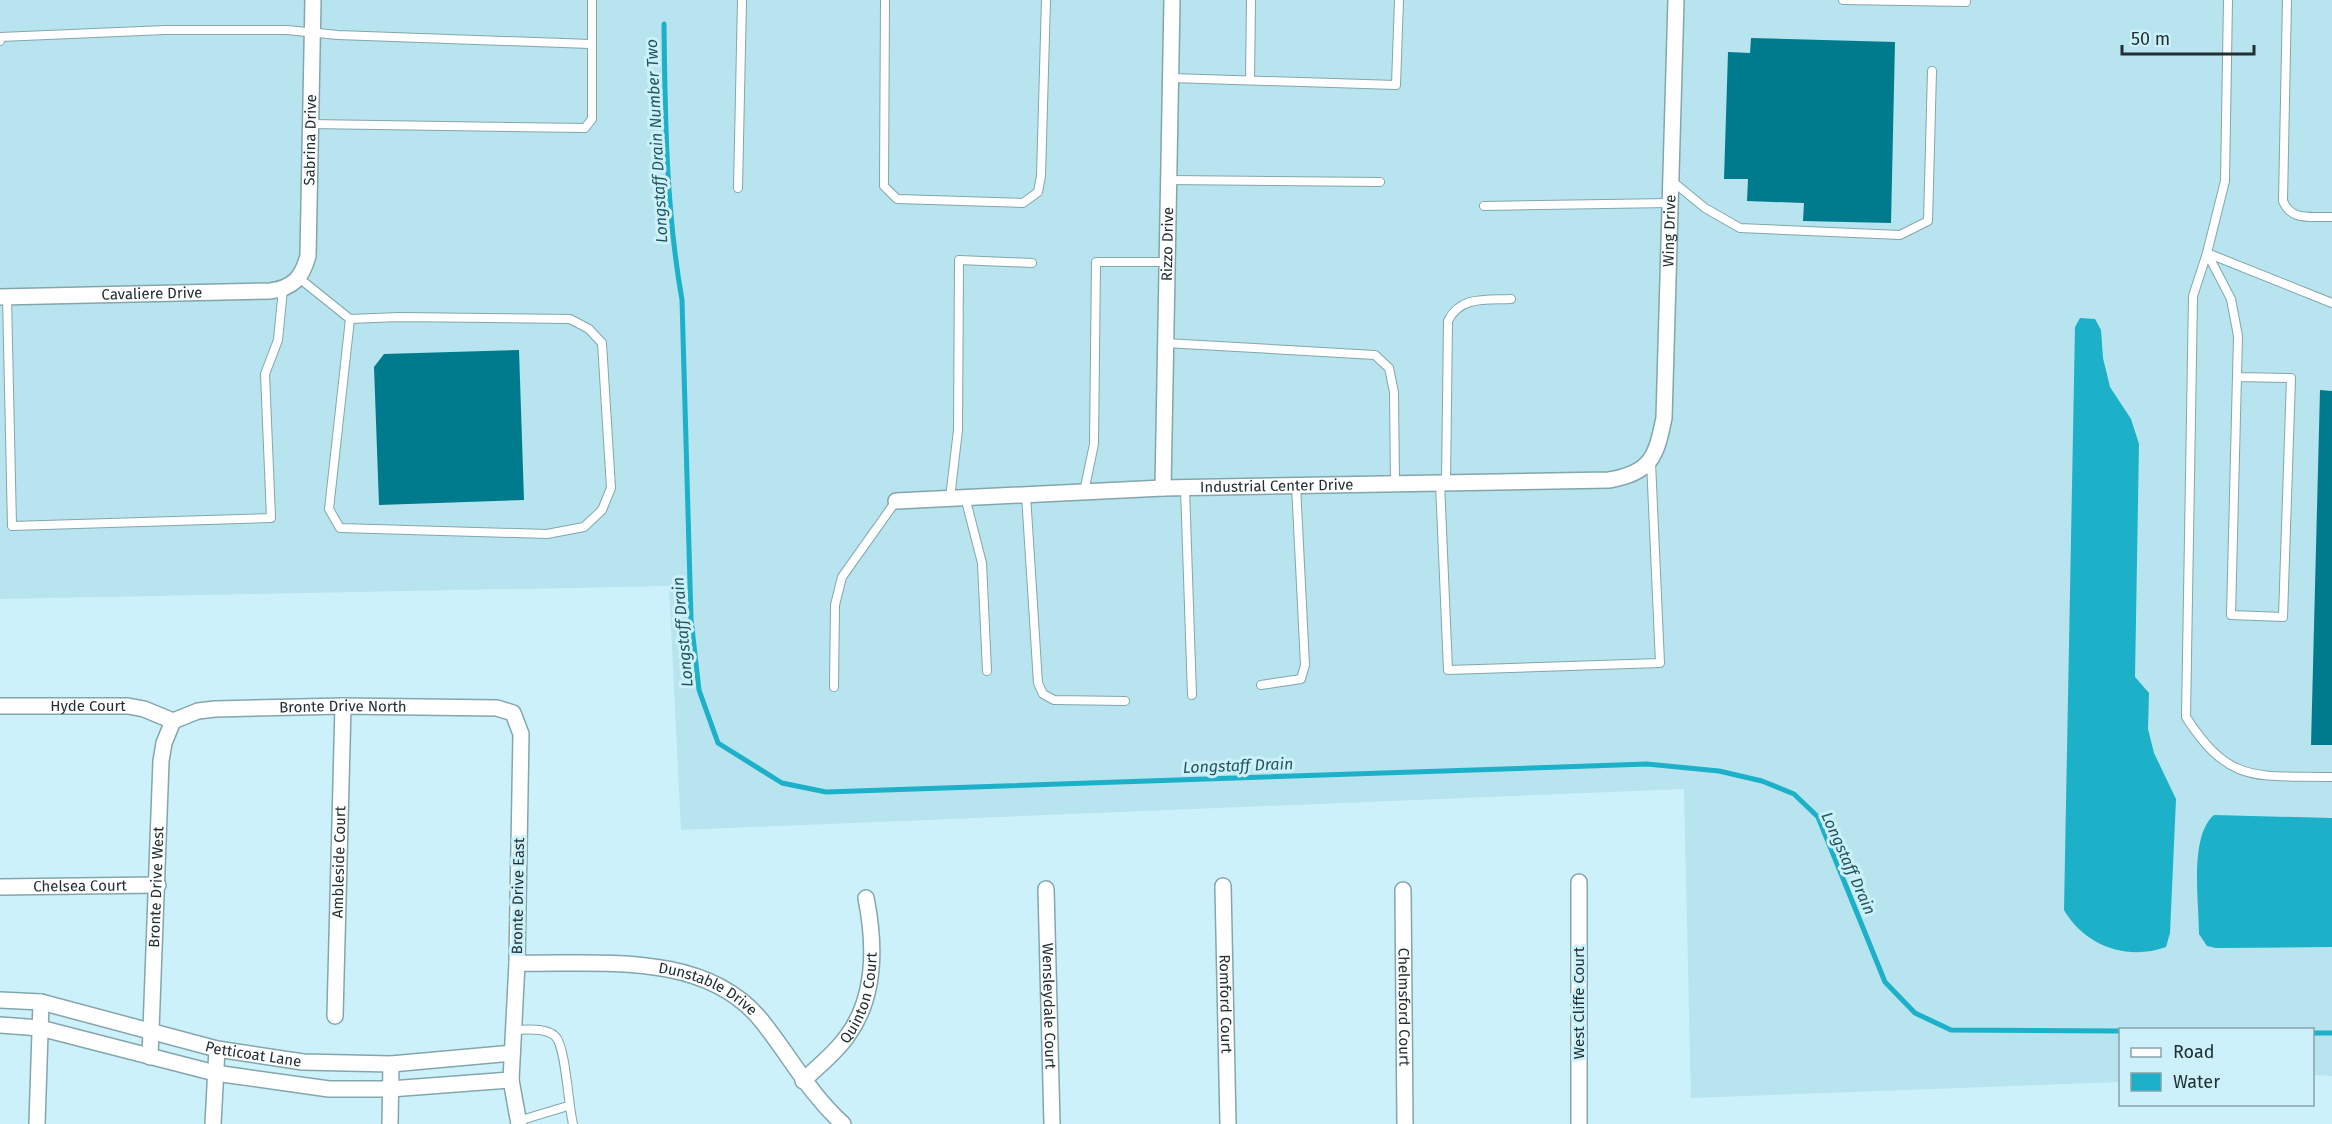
<svg xmlns="http://www.w3.org/2000/svg" width="2332" height="1124" font-family="'Fira Sans',sans-serif">
  <style>
    .built { fill: #b7e4ee }
    .water { fill: #1cb0c9 }
    .lines { fill: none; stroke-linecap: round; stroke-linejoin: round }
    .stream { stroke: #1cb0c9; stroke-width: 5 }
    .building { fill: #007b8e }
    .service-casing { stroke: #83a6ad; stroke-width: 10 }
    .minor-casing { stroke: #83a6ad; stroke-width: 18 }
    .service { stroke: #fff; stroke-width: 8 }
    .minor { stroke: #fff; stroke-width: 15 }
    .labels { text-anchor: middle; stroke-width: 6; stroke-linejoin: round; paint-order: stroke }
    .street-label { font-size: 15px; fill: #212f32; stroke: #cdf1fa }
    .water-label { font-size: 16px; font-style: italic; fill: #1e545f; stroke: #cdf1fa }
  </style>
  <rect width="100%" height="100%" fill="#cdf1fa"/>
  <!-- built -->
  <polygon class="built" points="0,0 2332,0 2332,1076 2313,1075 2312,1030 2120,1030 2120,1082 1691,1098 1684,789 681,830 669,586 0,599"/>
  <!-- water -->
  <g class="water">
    <path d="M2080,318L2095,319L2101,330L2103,358L2110,387L2131,419L2139,444L2135,677L2149,693L2148,729L2154,753L2176,799L2170,933L2166,947C2127,961 2085,946 2064,910L2075,327Z"/>
    <path d="M2214,815L2332,818V947L2216,948L2207,946L2199,934C2199,903 2189,836 2214,815Z"/>
  </g>
  <g class="lines">
    <!-- stream -->
    <g class="stream">
      <path d="M664,24C665,115 666,210 682,300L691,619L699,690L718,743L782,783L826,792L1647,764L1719,771L1762,781L1794,794L1818,817L1885,982L1915,1013L1951,1030L2120,1031"/>
      <polyline points="2312,1033 2332,1033"/>
    </g>
  </g>
  <!-- building -->
  <g class="building">
    <polygon points="1751,38 1895,42 1891,223 1803,221 1804,203 1747,201 1748,179 1724,179 1728,52 1750,53"/>
    <polygon points="519,350 524,500 379,505 374,367 384,354"/>
    <polygon points="2320,390 2332,391 2332,745 2311,745"/>
  </g>
  <g class="lines">
    <defs>
      <g id="service">
        <polyline points="885,0 884,186 897,199 1023,203 1038,192 1041,176 1046,0"/>
        <polyline points="1843,0 1966,2"/>
        <path d="M2228,0L2225,181L2207,253L2193,296L2186,717C2230,786 2258,775 2332,777"/>
        <path d="M2287,0L2283,201C2291,222 2313,216 2332,217"/>
        <polyline points="0,41 0,37 165,30 287,30 338,35 590,44"/>
        <polyline points="1171,78 1396,85 1399,0"/>
        <polyline points="1250,80 1251,0"/>
        <polyline points="310,124 585,128 592,119 592,0"/>
        <polyline points="1169,180 1380,182"/>
        <polyline points="1672,181 1705,208 1740,228 1900,235 1928,221 1932,71"/>
        <polyline points="738,188 742,0"/>
        <polyline points="1484,206 1670,203"/>
        <polyline points="2207,253 2231,299 2238,336 2231,615 2283,617 2291,378 2238,377"/>
        <polyline points="2207,253 2332,303"/>
        <polyline points="299,278 350,319 399,317 570,319 589,329 602,343 611,488 602,510 584,527 547,534 340,528 329,509 350,319"/>
        <polyline points="7,297 12,526 271,518 265,374 278,340 283,289"/>
        <polyline points="1165,343 1375,355 1389,368 1394,392 1395,484"/>
        <polyline points="1440,483 1448,670 1660,663 1651,462"/>
        <path d="M1446,483L1448,321C1460,296 1485,300 1511,299"/>
        <polyline points="1185,488 1192,695"/>
        <polyline points="1084,492 1094,444 1096,262 1167,262"/>
        <polyline points="1026,495 1038,683 1043,694 1054,700 1125,701"/>
        <polyline points="965,497 982,563 987,671"/>
        <polyline points="950,498 958,430 959,260 1032,263"/>
        <polyline points="1261,685 1301,679 1305,665 1296,485"/>
        <polyline points="834,687 835,605 842,577 896,501"/>
        <path d="M513,1030C526,1030 545,1027 555,1036C566,1046 568,1105 573,1124"/>
        <polyline points="518,1121 568,1106"/>
      </g>
      <g id="minor">
        <path id="s1" d="M0,297L270,291C293,288 302,278 308,256L313,0"/>
        <path id="s2" d="M1163,488L1172,0"/>
        <path id="s3" d="M896,501L1163,488L1609,480C1651,473 1656,457 1664,418L1676,0"/>
        <path id="s4" d="M0,706H128L144,709L173,721"/>
        <path id="s5" d="M173,721L198,711L215,709L343,706L497,708L513,713L521,734L517,963L511,1080L519,1124"/>
        <polyline points="1579,882 1579,1124"/>
        <path id="s6" d="M1223,886L1228,1124"/>
        <path id="s7" d="M0,887L158,885"/>
        <path id="s8" d="M1046,889L1052,1124"/>
        <path id="s9" d="M1403,890L1405,1124"/>
        <path id="s10" d="M517,963C597,965 704,950 761,1020C790,1056 808,1092 843,1124"/>
        <path id="s11" d="M0,1000L41,1002L217,1049L303,1062L391,1064L512,1053"/>
        <path id="s12" d="M335,1016L343,706"/>
        <polyline points="0,1025 40,1028 215,1073 329,1089 390,1089 511,1080"/>
        <path id="s13" d="M150,1057L161,761L164,743L173,721"/>
        <path id="s14" d="M803,1081C818,1066 836,1053 848,1035C876,996 875,943 866,898"/>
        <polyline points="37,1124 41,1002"/>
        <polyline points="213,1124 217,1049"/>
        <polyline points="390,1124 391,1064"/>
      </g>
    </defs>
    <!-- service casing -->
    <use href="#service" class="service-casing"/>
    <!-- minor casing -->
    <use href="#minor" class="minor-casing"/>
    <!-- service -->
    <use href="#service" class="service"/>
    <!-- minor -->
    <use href="#minor" class="minor"/>
  </g>
  <g class="labels">
    <!-- street labels -->
    <g class="street-label">
      <text dy="5" stroke="none"><textPath href="#s1" startOffset="442">Sabrina Drive</textPath></text>
      <text dy="5" stroke="none"><textPath href="#s3" startOffset="992">Wing Drive</textPath></text>
      <text dy="5" stroke="none"><textPath href="#s2" startOffset="244">Rizzo Drive</textPath></text>
      <text dy="5" stroke="none"><textPath href="#s1" startOffset="152">Cavaliere Drive</textPath></text>
      <text dy="5" stroke="none"><textPath href="#s3" startOffset="381">Industrial Center Drive</textPath></text>
      <text dy="5" stroke="none"><textPath href="#s4" startOffset="88">Hyde Court</textPath></text>
      <text dy="5" stroke="none"><textPath href="#s5" startOffset="172">Bronte Drive North</textPath></text>
      <text dy="5" stroke="none"><textPath href="#s12" startOffset="154">Ambleside Court</textPath></text>
      <text dy="5" stroke="none"><textPath href="#s7" startOffset="80">Chelsea Court</textPath></text>
      <text dy="5" stroke="none"><textPath href="#s13" startOffset="170">Bronte Drive West</textPath></text>
      <text transform="translate(518 896) rotate(-89)" y="5">Bronte Drive East</text>
      <text dy="5" stroke="none"><textPath href="#s10" startOffset="196">Dunstable Drive</textPath></text>
      <text dy="5" stroke="none"><textPath href="#s14" startOffset="104">Quinton Court</textPath></text>
      <text transform="translate(1579 1003) rotate(-90)" y="5">West Cliffe Court</text>
      <text dy="5" stroke="none"><textPath href="#s6" startOffset="118">Romford Court</textPath></text>
      <text dy="5" stroke="none"><textPath href="#s8" startOffset="117">Wensleydale Court</textPath></text>
      <text dy="5" stroke="none"><textPath href="#s9" startOffset="117">Chelmsford Court</textPath></text>
      <text dy="5" stroke="none"><textPath href="#s11" startOffset="260">Petticoat Lane</textPath></text>
    </g>
    <!-- water labels -->
    <g class="water-label">
      <text transform="translate(656 141) rotate(-93)" y="6">Longstaff Drain Number Two</text>
      <text transform="translate(682 632) rotate(-95)" y="6">Longstaff Drain</text>
      <text transform="translate(1238 765) rotate(-2)" y="6">Longstaff Drain</text>
      <text transform="translate(1849 863) rotate(66)" y="6">Longstaff Drain</text>
    </g>
  </g>
  <!-- legend -->
  <rect x="2119" y="1028" width="195" height="78" fill="#cdf1fa" stroke="#88a3aa" stroke-width="1.5"/>
  <rect x="2131" y="1048" width="30" height="9" fill="#ffffff" stroke="#88a3aa" stroke-width="1.5"/>
  <text x="2173" y="1058" font-size="18" fill="#212f32">Road</text>
  <rect x="2131" y="1073" width="30" height="18" fill="#1cb0c9" stroke="#88a3aa" stroke-width="1.5"/>
  <text x="2173" y="1088" font-size="18" fill="#212f32">Water</text>
  <!-- scale -->
  <path d="M2122 45v9h132v-9" fill="none" stroke="#212f32" stroke-width="3"/>
  <text x="2131" y="45" font-size="18" fill="#212f32" stroke="#cdf1fa" stroke-width="4.5" paint-order="stroke">50 m</text>
</svg>
